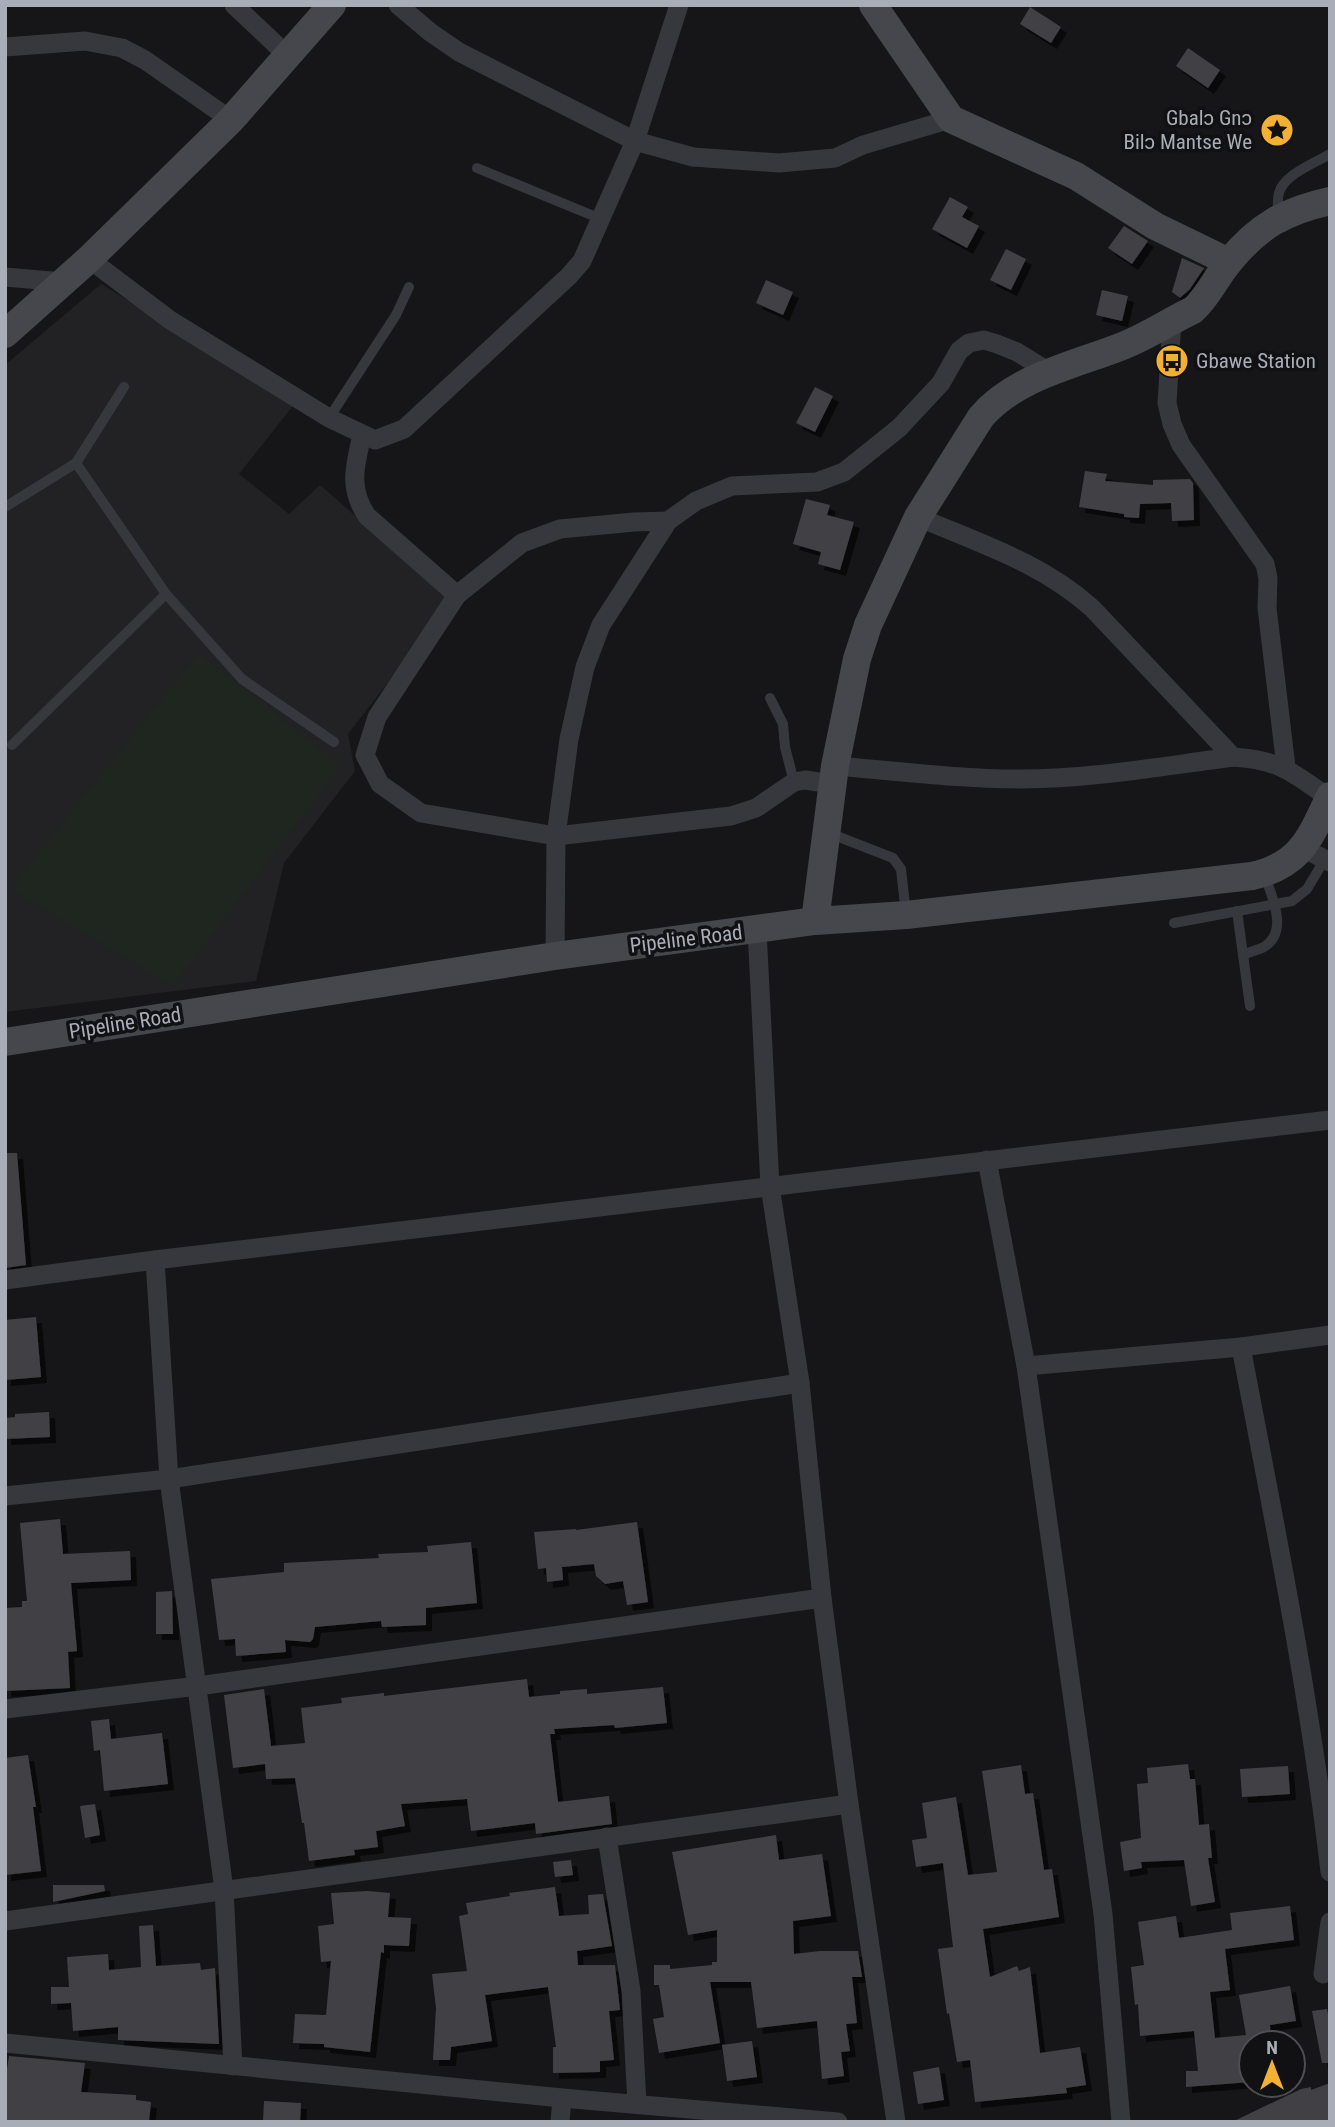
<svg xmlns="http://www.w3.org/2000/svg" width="1335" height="2127" font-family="'Roboto Condensed',sans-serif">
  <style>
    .built { fill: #222225 }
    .green { fill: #1e261f }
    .building { fill: #404145; filter: url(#shadow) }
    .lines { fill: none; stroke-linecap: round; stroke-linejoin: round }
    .lane { stroke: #37383d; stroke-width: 10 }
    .street { stroke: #37383d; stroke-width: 19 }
    .secondary { stroke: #45474d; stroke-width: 28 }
    .labels { text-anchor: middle; stroke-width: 7; stroke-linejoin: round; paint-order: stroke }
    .poi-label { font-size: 21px; fill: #a8adb8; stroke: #111113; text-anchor: end }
    .street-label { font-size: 21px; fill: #a8adb8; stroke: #111113 }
  </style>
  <defs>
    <filter id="shadow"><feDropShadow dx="6" dy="6" stdDeviation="0" flood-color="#0009"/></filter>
  </defs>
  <rect width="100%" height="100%" fill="#161618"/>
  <!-- built -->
  <polygon class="built" points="101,284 296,402 239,474 289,514 320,485 447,596 440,615 348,734 355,771 284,863 256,981 5,1012 5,365"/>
  <!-- green -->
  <polygon class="green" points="199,653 341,766 173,986 10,889"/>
  <!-- building -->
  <g class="building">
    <polygon points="1030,7 1061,27 1051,43 1020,24"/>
    <polygon points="1188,48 1220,70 1208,88 1176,66"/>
    <polygon points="950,197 968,207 962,217 979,226 967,248 932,229"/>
    <polygon points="1124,226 1148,241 1132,264 1108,248"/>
    <polygon points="1006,249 1026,259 1011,290 990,280"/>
    <polygon points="1182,258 1204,268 1190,289 1180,298 1172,292"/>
    <polygon points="766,280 793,292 783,315 756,303"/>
    <polygon points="1102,290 1128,296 1122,321 1096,315"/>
    <polygon points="815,387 833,396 815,432 796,423"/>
    <polygon points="1085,471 1107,474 1105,481 1153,485 1153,480 1190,479 1193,483 1194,520 1172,521 1171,503 1140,504 1139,518 1124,517 1124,514 1079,507"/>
    <polygon points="806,499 830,505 827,515 854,522 840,570 818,564 821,552 793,544"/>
    <polygon points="5,1153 17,1153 26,1265 5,1268"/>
    <polygon points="36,1317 41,1377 5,1380 5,1320"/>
    <polygon points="49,1412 50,1437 5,1439 5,1418 15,1417 15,1414"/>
    <polygon points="60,1519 63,1554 130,1551 131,1580 71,1583 77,1651 68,1652 70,1688 5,1691 5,1608 22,1607 22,1601 27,1601 20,1523"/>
    <polygon points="637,1522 648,1602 627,1605 623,1581 605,1584 596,1576 594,1564 562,1567 563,1580 547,1582 546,1568 538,1569 534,1532 576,1529 576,1530"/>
    <polygon points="471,1542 477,1603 426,1608 426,1625 382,1627 381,1621 315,1627 313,1639 310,1642 285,1640 286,1652 236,1656 235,1639 219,1640 211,1579 284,1572 284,1563 379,1558 378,1554 428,1552 427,1546"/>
    <polygon points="172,1591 173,1634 156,1634 156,1592"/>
    <polygon points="527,1679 529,1697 560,1694 560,1691 587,1689 587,1694 663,1687 667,1723 615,1728 614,1725 554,1729 555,1734 550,1734 558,1802 609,1796 612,1824 536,1834 535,1823 471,1831 467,1799 401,1804 405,1826 376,1831 378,1847 354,1850 355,1855 309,1861 304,1823 302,1823 295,1778 266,1779 265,1764 233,1768 224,1695 264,1689 271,1746 305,1743 301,1708 342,1703 341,1698 384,1693 384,1696"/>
    <polygon points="109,1719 111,1739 162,1733 168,1784 104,1791 100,1750 94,1751 91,1721"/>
    <polygon points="28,1755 36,1807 33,1807 41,1871 5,1875 5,1758"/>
    <polygon points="1188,1764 1190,1779 1195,1779 1199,1825 1209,1824 1212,1858 1208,1858 1215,1902 1191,1906 1184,1860 1141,1862 1142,1868 1124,1871 1120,1842 1141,1838 1137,1784 1148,1783 1147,1768"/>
    <polygon points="1021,1765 1025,1794 1033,1793 1044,1870 1052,1869 1059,1917 983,1929 990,1977 1017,1966 1019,1971 1030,1967 1040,2053 1080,2047 1086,2085 1066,2088 1067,2093 975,2102 970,2060 957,2062 949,2013 947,2014 938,1949 953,1947 943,1863 916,1867 912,1840 927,1838 922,1803 956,1797 968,1875 997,1872 982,1771"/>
    <polygon points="1288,1766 1290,1794 1242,1797 1240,1769"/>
    <polygon points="95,1804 100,1835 85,1838 80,1806"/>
    <polygon points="776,1835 779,1860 822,1854 831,1916 793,1921 794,1954 820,1951 858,1951 862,1977 852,1977 857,2023 846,2024 850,2051 841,2052 844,2076 822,2079 817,2021 757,2028 751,1982 710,1982 720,2043 659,2053 653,2019 664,2017 659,1985 654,1985 654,1965 670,1965 670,1969 712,1965 712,1962 717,1962 717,1930 688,1935 672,1852"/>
    <polygon points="571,1860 573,1875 555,1877 553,1862"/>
    <polygon points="53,1885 104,1885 105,1891 53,1902"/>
    <polygon points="555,1887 559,1916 589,1914 588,1895 603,1894 612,1946 577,1951 578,1965 615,1965 620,2010 609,2011 614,2060 600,2061 600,2072 553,2073 553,2047 556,2047 548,1987 485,1995 492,2041 451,2047 450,2060 433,2060 436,2008 432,1974 467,1971 459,1916 468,1914 466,1903 510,1896 509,1893"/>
    <polygon points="368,1891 390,1893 388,1917 411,1918 409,1946 384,1945 384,1953 381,1952 370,2052 324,2047 324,2044 293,2043 295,2014 326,2015 331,1961 321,1962 318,1926 334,1924 331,1893"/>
    <polygon points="1290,1906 1294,1940 1225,1949 1230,1990 1210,1992 1215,2038 1246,2035 1239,1995 1290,1986 1296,2021 1270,2025 1271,2043 1251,2043 1251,2082 1186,2087 1186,2071 1198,2071 1194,2031 1140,2036 1138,2004 1135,2005 1131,1967 1144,1965 1138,1922 1176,1916 1179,1938 1232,1930 1230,1913"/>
    <polygon points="153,1925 156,1966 200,1963 201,1970 215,1968 219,2044 118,2040 118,2027 73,2031 71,2003 51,2004 51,1987 69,1987 67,1957 108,1954 109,1970 141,1967 139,1926"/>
    <polygon points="1327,2009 1330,2025 1330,2063 1322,2063 1312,2011"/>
    <polygon points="752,2041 757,2077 727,2081 722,2045"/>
    <polygon points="9,2056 85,2063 81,2092 136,2095 136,2100 151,2102 149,2122 5,2122 5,2082"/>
    <polygon points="939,2067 944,2100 918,2104 913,2072"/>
    <polygon points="1330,2083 1330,2122 1232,2122 1301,2089 1311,2087 1311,2090"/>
    <polygon points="264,2101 301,2103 300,2122 263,2122"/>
  </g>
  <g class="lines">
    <!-- lane -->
    <g class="lane">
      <polyline points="477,168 601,219"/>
      <path d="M1278,217C1278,209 1277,200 1279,193C1283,175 1315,163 1330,154"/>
      <polyline points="329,418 396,315 409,287"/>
      <polyline points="76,463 166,594 242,679 334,742"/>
      <polyline points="5,507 76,463 124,387"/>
      <polyline points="770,698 783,724 785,747 794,782"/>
      <polyline points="12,745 166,594"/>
      <polyline points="829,833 893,858 901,869 906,914"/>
      <polyline points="1237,911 1250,1006"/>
      <polyline points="1174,923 1292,901 1307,889 1325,859"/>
      <path d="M1243,955C1249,952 1258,950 1264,947C1289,932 1272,897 1265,876"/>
    </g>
    <!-- street -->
    <g class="street">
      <polyline points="234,5 288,56"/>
      <polyline points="398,5 430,32 459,52 635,141 693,157 779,163 835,158 863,145 951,119"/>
      <polyline points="5,47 85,41 122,48 145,60 231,120"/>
      <polyline points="89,259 170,320 329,418 375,440 404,429 569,276 582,261 635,141 679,5"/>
      <polyline points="5,277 63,282"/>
      <polyline points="1172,320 1167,403 1172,424 1181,445 1265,564 1268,578 1267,608 1286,767"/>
      <path d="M362,435C355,466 348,488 367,516L457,595"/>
      <path d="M918,517C981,544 1040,562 1092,608L1233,757"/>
      <polyline points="668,521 634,522 560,529 522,543 457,595 377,717 365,755 380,784 421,813 556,836 731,816 756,808 794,782 805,780 832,784"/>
      <path d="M835,766C897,771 959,779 1021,779C1092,779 1163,766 1233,757C1280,760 1292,772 1329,798"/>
      <polyline points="1303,848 1330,862"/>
      <polyline points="757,930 770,1186 800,1383 822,1598 849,1804 896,2122"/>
      <polyline points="555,956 556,836 569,739 585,667 601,625 668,521 696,501 732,486 817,482 844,472 899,428 941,383 959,351 969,343 984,340 997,344 1017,352 1051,373"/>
      <polyline points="987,1160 1026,1366 1103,1914 1121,2122"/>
      <polyline points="155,1260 169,1479 224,1890 233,2066"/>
      <polyline points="5,1280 155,1260 1330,1120"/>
      <path d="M1241,1347C1274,1521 1310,1696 1330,1872"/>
      <polyline points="1026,1366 1241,1347 1330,1335"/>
      <polyline points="5,1496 169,1479 800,1383"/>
      <polyline points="5,1709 198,1686 822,1598"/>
      <polyline points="607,1837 631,1991 637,2104"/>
      <polyline points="5,1921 849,1804"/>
      <polyline points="1323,1974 1330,1922"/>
      <polyline points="5,2043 562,2098 838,2122"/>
      <polyline points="560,2122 562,2098"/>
    </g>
    <!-- secondary -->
    <g class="secondary">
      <polyline points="873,5 951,119 1076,176 1155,226 1229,262"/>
      <polyline points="5,334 89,259 231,120 332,5"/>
      <path d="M815,921L835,766L857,659L868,625L918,517L981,417C1016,376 1076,365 1125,345C1149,335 1170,321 1193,310C1208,297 1216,277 1229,262C1258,226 1285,211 1330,201"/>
      <path d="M5,1042L555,956L815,921L906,915L1252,876C1301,865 1310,838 1330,796"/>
    </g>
  </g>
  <!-- icons -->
  <defs>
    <symbol id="sight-disc" viewBox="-11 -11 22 22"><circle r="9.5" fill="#f2b134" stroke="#111113"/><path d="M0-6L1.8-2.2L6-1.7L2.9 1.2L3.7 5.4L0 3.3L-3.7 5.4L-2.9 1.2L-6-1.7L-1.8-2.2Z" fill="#111"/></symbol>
    <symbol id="bus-disc" viewBox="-11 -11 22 22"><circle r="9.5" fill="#f2b134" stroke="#111113"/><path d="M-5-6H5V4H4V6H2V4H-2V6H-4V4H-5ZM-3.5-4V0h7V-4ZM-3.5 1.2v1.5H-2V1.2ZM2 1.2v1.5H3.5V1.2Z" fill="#111"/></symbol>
  </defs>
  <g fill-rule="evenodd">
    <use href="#sight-disc" x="1258" y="111" width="38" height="38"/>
    <use href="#bus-disc" x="1153" y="342" width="38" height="38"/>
  </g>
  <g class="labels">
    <!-- poi labels -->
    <g class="poi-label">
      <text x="1252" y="125">Gbalɔ Gnɔ<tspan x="1252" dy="24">Bilɔ Mantse We</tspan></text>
      <text x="1196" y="368" text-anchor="start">Gbawe Station</text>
    </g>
    <!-- street labels -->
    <g class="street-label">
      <text transform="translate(686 939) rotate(-7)" y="7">Pipeline Road</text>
      <text transform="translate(125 1023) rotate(-9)" y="7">Pipeline Road</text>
    </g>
  </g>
  <!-- border -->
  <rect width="1335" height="2127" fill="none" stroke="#a8adb8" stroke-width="14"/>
  <!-- north arrow -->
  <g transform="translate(1272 2064)"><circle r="33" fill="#111113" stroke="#4d4f55" stroke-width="2"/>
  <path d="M0-5L12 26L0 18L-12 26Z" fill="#f2b134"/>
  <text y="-10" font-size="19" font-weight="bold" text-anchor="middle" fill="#a8adb8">N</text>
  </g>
</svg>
